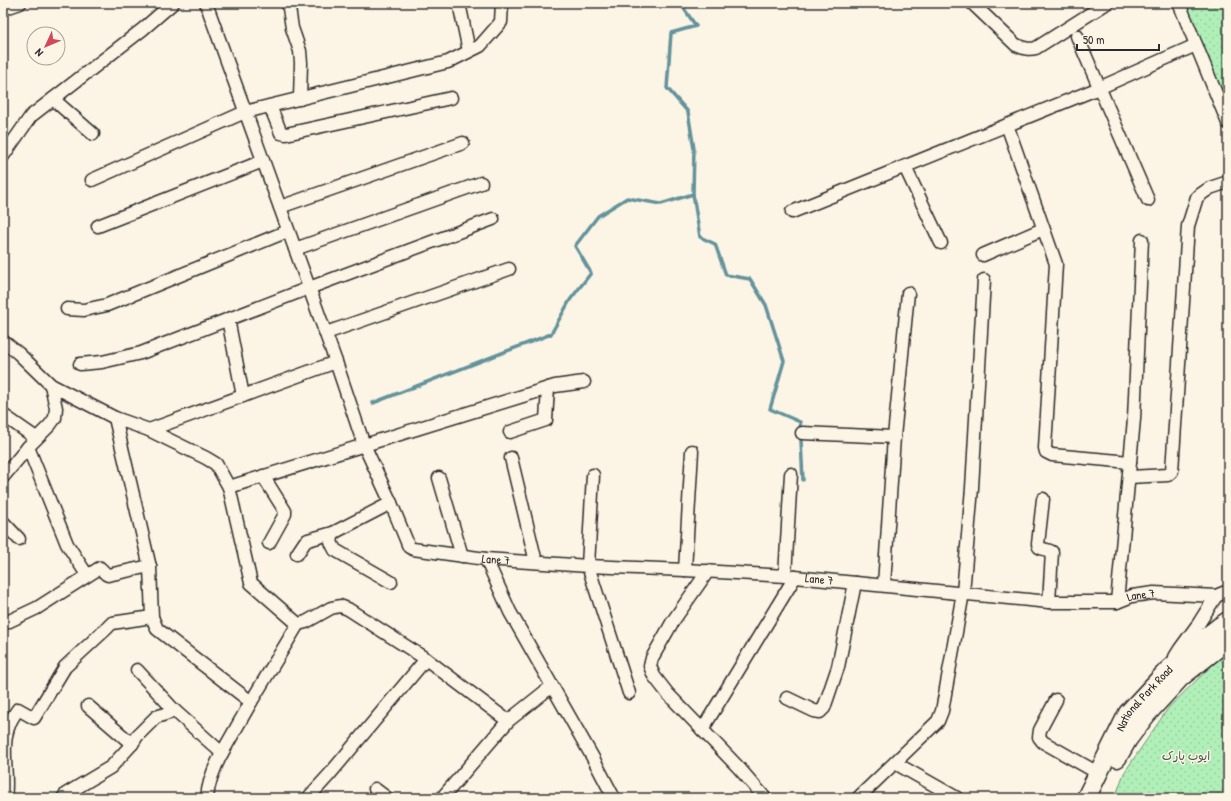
<svg xmlns="http://www.w3.org/2000/svg" width="1231" height="801" font-family="'Patrick Hand','Playpen Sans Arabic',sans-serif">
  <style>
    .park { fill: url(#park-dots); stroke: #6e8e72 }
    .lines { fill: none; stroke-linecap: round; stroke-linejoin: round }
    .stream { stroke: #63929b; stroke-width: 3.5 }
    .minor-casing { stroke: #2b2b2b; stroke-width: 15 }
    .secondary-casing { stroke: #2b2b2b; stroke-width: 21 }
    .minor { stroke: #fcf5e5; stroke-width: 12 }
    .secondary { stroke: #fcf5e5; stroke-width: 18 }
    .labels { text-anchor: middle; stroke-width: 3; stroke-linejoin: round; paint-order: stroke }
    .street-label { font-size: 12px; fill: #2b2b2b; stroke: #fcf5e5 }
    .park-label { font-size: 12px; fill: #4c5c4e; stroke: #fcf5e5 }
  </style>
  <defs>
    <pattern id="park-dots" width="8" height="8" patternUnits="userSpaceOnUse"><rect width="8" height="8" fill="#b0f0b8"/><path d="M2 2h.1M6 6h.1" fill="none" stroke="#98ce9e" stroke-width="1.8" stroke-linecap="round"/></pattern>
  </defs>
  <rect width="100%" height="100%" fill="#fcf5e5"/>
  <filter id="ink" filterUnits="userSpaceOnUse"><feTurbulence type="fractalNoise" baseFrequency=".025" numOctaves="2"/><feDisplacementMap in="SourceGraphic" scale="8" xChannelSelector="R" yChannelSelector="G"/><feConvolveMatrix kernelMatrix="1 2 1 2 8 2 1 2 1" color-interpolation-filters="sRGB"/></filter>
  <g filter="url(#ink)">
    <!-- park -->
    <g class="park">
      <polygon points="1175,3 1228,3 1228,109"/>
      <polygon points="1228,650 1228,798 1115,798 1124,773 1169,707"/>
    </g>
    <g class="lines">
      <!-- stream -->
      <g class="stream">
        <polyline points="693,194 700,237 715,244 726,275 750,279 766,305 784,361 770,409 800,422 803,480"/>
        <polyline points="373,403 551,334 570,300 591,273 575,246 598,216 627,198 661,204 693,194 694,149 688,112 667,88 671,33 696,26 680,3"/>
      </g>
      <defs>
        <g id="minor">
          <path id="s1" d="M206,3L336,362L364,445L391,503L409,547L413,549L486,559L588,566L685,570L785,576L1049,602H1117L1132,596L1154,593L1216,596L1228,591"/>
          <polyline points="287,3 289,8 292,28 300,51 301,63 300,99"/>
          <polyline points="459,3 469,51"/>
          <path d="M972,3L1016,45C1023,48 1028,50 1036,48L1107,3"/>
          <polyline points="1179,3 1228,123"/>
          <polyline points="3,9 20,3"/>
          <polyline points="1077,36 1148,200"/>
          <polyline points="53,99 93,134"/>
          <polyline points="270,106 281,133 286,134 451,98"/>
          <polyline points="1007,125 1056,264 1045,448 1046,452 1052,455 1130,462"/>
          <polyline points="3,156 31,116 143,29 173,3"/>
          <polyline points="905,167 941,243"/>
          <polyline points="92,180 245,112 448,62 480,46 501,22 502,3"/>
          <polyline points="280,207 463,143"/>
          <polyline points="792,212 1099,88 1196,45"/>
          <polyline points="98,226 263,161"/>
          <polyline points="295,249 481,183"/>
          <polyline points="983,255 1043,229"/>
          <polyline points="67,309 84,310 107,305 288,231"/>
          <polyline points="228,319 243,396"/>
          <polyline points="326,333 509,269"/>
          <polyline points="3,341 18,353 51,385 115,418 149,430 206,458 216,464 229,487"/>
          <polyline points="80,364 102,362 141,353 309,288 493,219"/>
          <polyline points="3,415 36,438"/>
          <polyline points="115,418 150,567 152,617 157,629 251,702"/>
          <polyline points="149,430 336,362"/>
          <polyline points="510,432 546,420 548,388"/>
          <polyline points="802,433 894,437"/>
          <polyline points="28,447 67,544 87,575"/>
          <polyline points="511,458 536,562"/>
          <polyline points="593,475 588,566 629,693"/>
          <polyline points="263,476 285,511 285,514 269,543"/>
          <polyline points="3,477 28,447 50,425 55,418 56,408 51,385"/>
          <polyline points="1129,477 1168,475 1172,471 1188,226 1197,197 1210,188 1228,182"/>
          <polyline points="439,478 462,556"/>
          <path d="M1043,499L1038,544L1039,547C1043,550 1048,549 1052,552L1049,602"/>
          <polyline points="3,522 19,539"/>
          <polyline points="333,533 331,542 335,550 391,582"/>
          <polyline points="297,554 305,542 308,540 333,533 391,503"/>
          <polyline points="486,559 510,612 593,758 614,798"/>
          <polyline points="685,570 692,451"/>
          <polyline points="708,571 673,621 652,658 650,666 654,676 668,694 739,768 765,798"/>
          <polyline points="785,576 791,474"/>
          <polyline points="884,585 894,437 908,293"/>
          <polyline points="1117,602 1134,419 1142,240"/>
          <polyline points="3,624 37,608 98,569 100,568 106,574 108,575 150,566"/>
          <polyline points="1175,657 1180,649 1199,623 1216,596"/>
          <polyline points="137,670 175,711"/>
          <polyline points="787,698 814,711 820,712 824,708 838,667 855,583"/>
          <polyline points="1056,700 1040,730 1039,737 1043,742 1098,773"/>
          <polyline points="88,706 132,744"/>
          <polyline points="508,721 426,659 348,609 340,606 331,608 306,622 298,624 251,583 229,487 555,386 584,382"/>
          <polyline points="702,730 795,577"/>
          <polyline points="895,763 957,798"/>
          <polyline points="375,789 387,798"/>
          <path d="M5,798C9,774 0,749 9,725C11,719 15,714 18,709L34,718L65,667L107,628L112,623L152,617"/>
          <polyline points="63,798 66,794 111,767 132,744 137,736 156,717 175,711 222,753"/>
          <path d="M207,798C208,783 215,766 222,753L251,702L298,624"/>
          <polyline points="308,798 329,775 426,659"/>
          <polyline points="442,798 508,721 552,686"/>
          <polyline points="858,798 938,721 942,711 963,593 972,488 984,280"/>
        </g>
        <g id="secondary">
          <polyline points="1117,758 1128,739 1146,715 1181,677 1228,640"/>
          <path id="s2" d="M1086,798L1128,713L1166,672L1197,644L1219,627L1228,621"/>
        </g>
      </defs>
      <!-- minor casing -->
      <use href="#minor" class="minor-casing"/>
      <!-- secondary casing -->
      <use href="#secondary" class="secondary-casing"/>
      <!-- minor -->
      <use href="#minor" class="minor"/>
      <!-- secondary -->
      <use href="#secondary" class="secondary"/>
    </g>
  </g>
  <g class="labels">
    <!-- street labels -->
    <g class="street-label">
      <text dy="4" stroke="none"><textPath href="#s1" startOffset="669">Lane 7</textPath></text>
      <text dy="4" stroke="none"><textPath href="#s1" startOffset="993">Lane 7</textPath></text>
      <text dy="4" stroke="none"><textPath href="#s1" startOffset="1317">Lane 7</textPath></text>
      <text dy="4" stroke="none"><textPath href="#s2" startOffset="116">National Park Road</textPath></text>
    </g>
    <!-- park labels -->
    <g class="park-label">
      <text x="1186" y="760">ایوب پارک</text>
    </g>
  </g>
  <!-- margin -->
  <rect width="1231" height="801" fill="none" stroke="#fcf5e5" stroke-width="16"/>
  <rect x="8" y="8" width="1215" height="785" fill="none" stroke="#2b2b2b" stroke-width="1.5" filter="url(#ink)"/>
  <!-- north arrow -->
  <g transform="translate(46 46) rotate(226)"><circle r="19" fill="#fcf5e5" stroke="#a8a49b"/>
  <path d="M0-3L7 15L0 10L-7 15Z" fill="#d1495b"/>
  <text y="-6" font-size="11" font-weight="bold" text-anchor="middle" fill="#2b2b2b">N</text>
  </g>
  <!-- scale -->
  <path d="M1077 44v6h82v-6" fill="none" stroke="#2b2b2b" stroke-width="2"/>
  <text x="1083" y="44" font-size="12" fill="#2b2b2b" stroke="#fcf5e5" stroke-width="3" paint-order="stroke">50 m</text>
</svg>
